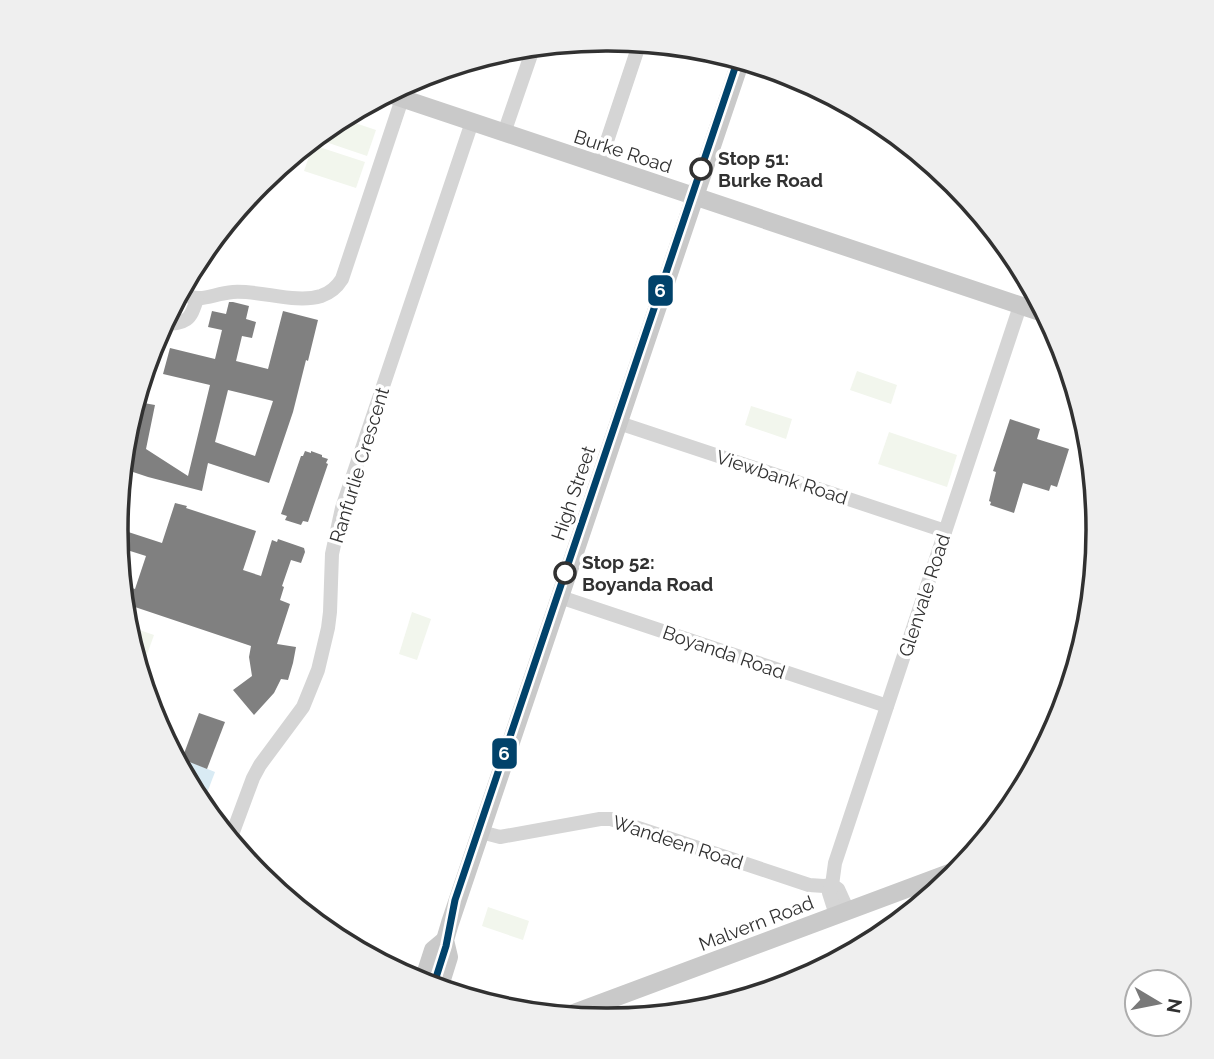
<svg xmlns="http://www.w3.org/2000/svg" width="1214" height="1059" font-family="Raleway,sans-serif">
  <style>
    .green { fill: #f2f6ed }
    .water { fill: #d9ebf4 }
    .building { fill: #808080; fill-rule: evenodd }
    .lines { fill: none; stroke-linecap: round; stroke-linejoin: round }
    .minor { stroke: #d5d5d5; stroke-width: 14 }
    .major { stroke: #c9c9c9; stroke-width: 18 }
    .tram-1-casing { stroke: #fff; stroke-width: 12 }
    .tram-1 { stroke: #01426a; stroke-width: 7 }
    .stop-dot { fill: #fff; stroke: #313131; stroke-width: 3.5 }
    .labels { text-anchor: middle; stroke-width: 7; stroke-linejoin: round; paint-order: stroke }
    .street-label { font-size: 19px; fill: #313131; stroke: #fff }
    .stop-label { font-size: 19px; font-weight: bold; fill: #313131; stroke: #fff; text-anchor: start }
    .rim { fill: none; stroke: #313131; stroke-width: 3.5 }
    .line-badge { stroke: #fff; stroke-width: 2.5 }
    .badge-label { font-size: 19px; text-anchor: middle; font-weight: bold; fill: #fff }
  </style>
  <rect width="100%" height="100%" fill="#fff"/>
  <!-- green -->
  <g class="green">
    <polygon points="340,118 376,130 367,156 314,138"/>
    <polygon points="313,145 365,162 356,188 304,171"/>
    <polygon points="857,371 897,385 891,404 850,390"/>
    <polygon points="751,406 792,419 786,439 745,425"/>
    <polygon points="889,432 957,455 947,487 878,464"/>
    <polygon points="412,612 431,619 417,660 399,654"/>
    <polygon points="125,625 154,635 140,674"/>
    <polygon points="488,907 529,921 523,940 482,926"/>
  </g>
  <!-- water -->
  <polygon class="water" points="173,755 215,772 207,793 190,786"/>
  <!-- building -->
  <g class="building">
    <path d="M229,302H233L249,306L246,319L256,322L252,338L242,336L236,361L268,369L283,311L318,320L308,361L306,360L293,412L269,483L208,463L202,491L148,477L124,469L126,462H123L126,433L135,403L138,404V402L155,405L146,449L188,476L210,385L163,374L170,348L215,359L222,330L208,327L212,311L226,314ZM228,390L273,401L255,456L215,442Z"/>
    <polygon points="1010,419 1040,429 1037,439 1069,449 1057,487 1051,485 1049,491 1023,483 1014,513 990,505 991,502 989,501 996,472 993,471"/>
    <polygon points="305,451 311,453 311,451 322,455 322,457 328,459 326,463 328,464 308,522 303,521 301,525 285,520 287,516 281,514 301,456 303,456"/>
    <polygon points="175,503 187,506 186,508 256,531 243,570 261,576 272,540 277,542 278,539 304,548 305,552 301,563 291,560 282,586 284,587 280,600 290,604 277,644 296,647 293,663 288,680 281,679 274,693 254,715 233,690 252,676 249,657 251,646 123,603 121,584 135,589 146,556 127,550 120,570 116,528 162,543"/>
    <polygon points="199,713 225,722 207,769 182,759"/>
  </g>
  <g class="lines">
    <!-- minor -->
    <g class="minor">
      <polyline points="504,133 534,46"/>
      <polyline points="599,165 640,42"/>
      <path d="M180,293C203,304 210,294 233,292C261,290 295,304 321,296C330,293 337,287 342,279L402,99"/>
      <path d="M163,324C187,323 190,321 197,299"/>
      <polyline points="619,423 945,531"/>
      <polyline points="560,597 887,706"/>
      <polyline points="481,832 500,837 600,819 611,819 809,885 824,886 832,885"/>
      <polyline points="230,840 253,778 260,765 303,707 318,670 328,628 330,612 332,554 342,508 472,122"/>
      <polyline points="832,885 838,889 848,911"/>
      <polyline points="836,915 829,893 832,885 835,863 1020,306"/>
    </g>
    <!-- major -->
    <g class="major">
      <polyline points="386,93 1046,314"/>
      <polyline points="422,984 433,950 445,940"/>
      <polyline points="439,989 449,957 445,940 450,923 741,60"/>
      <polyline points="566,1016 960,869"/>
    </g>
    <defs>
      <polyline id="tram-1" points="433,987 446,946 455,900 738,59"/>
    </defs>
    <!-- tram-1 casing -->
    <use href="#tram-1" class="tram-1-casing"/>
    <!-- tram-1 -->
    <use href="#tram-1" class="tram-1"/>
  </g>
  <!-- markers -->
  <g class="stop-dot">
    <circle cx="701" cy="169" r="10"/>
    <circle cx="565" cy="573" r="10"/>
  </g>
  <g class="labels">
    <!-- street labels -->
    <g class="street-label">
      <text transform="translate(623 151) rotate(18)" y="7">Burke Road</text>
      <text transform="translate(359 465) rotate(-73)" y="7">Ranfurlie Crescent</text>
      <text transform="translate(782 477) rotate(18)" y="7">Viewbank Road</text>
      <text transform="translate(573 493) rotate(-71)" y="7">High Street</text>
      <text transform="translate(924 595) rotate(-72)" y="7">Glenvale Road</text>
      <text transform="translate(724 652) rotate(19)" y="7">Boyanda Road</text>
      <text transform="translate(678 842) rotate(18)" y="7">Wandeen Road</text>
      <text transform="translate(756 923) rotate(-21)" y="7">Malvern Road</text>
    </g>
    <!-- stop labels -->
    <g class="stop-label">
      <text x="718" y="165">Stop 51:<tspan x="718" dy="22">Burke Road</tspan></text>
      <text x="582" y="569">Stop 52:<tspan x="582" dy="22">Boyanda Road</tspan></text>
    </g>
  </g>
  <!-- crop -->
  <path d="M0 0H1214V1059H0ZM606 51H608A478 478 0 0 1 1086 529V530A478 478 0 0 1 608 1008H606A478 478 0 0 1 128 530V529A478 478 0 0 1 606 51Z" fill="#efefef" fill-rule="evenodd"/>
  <path class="rim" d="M606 51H608A478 478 0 0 1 1086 529V530A478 478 0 0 1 608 1008H606A478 478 0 0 1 128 530V529A478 478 0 0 1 606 51Z"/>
  <g class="line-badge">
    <rect x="647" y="274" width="27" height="33" rx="7" fill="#01426a"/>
    <rect x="491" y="737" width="27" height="33" rx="7" fill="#01426a"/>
  </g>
  <g class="badge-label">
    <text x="660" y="297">6</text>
    <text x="504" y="760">6</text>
  </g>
  <!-- north arrow -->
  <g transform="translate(1158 1003) rotate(100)"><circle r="33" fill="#ffffff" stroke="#adadad" stroke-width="2"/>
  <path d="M0-5L12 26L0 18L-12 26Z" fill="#797979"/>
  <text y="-10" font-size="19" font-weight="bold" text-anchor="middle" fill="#313131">N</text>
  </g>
</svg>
